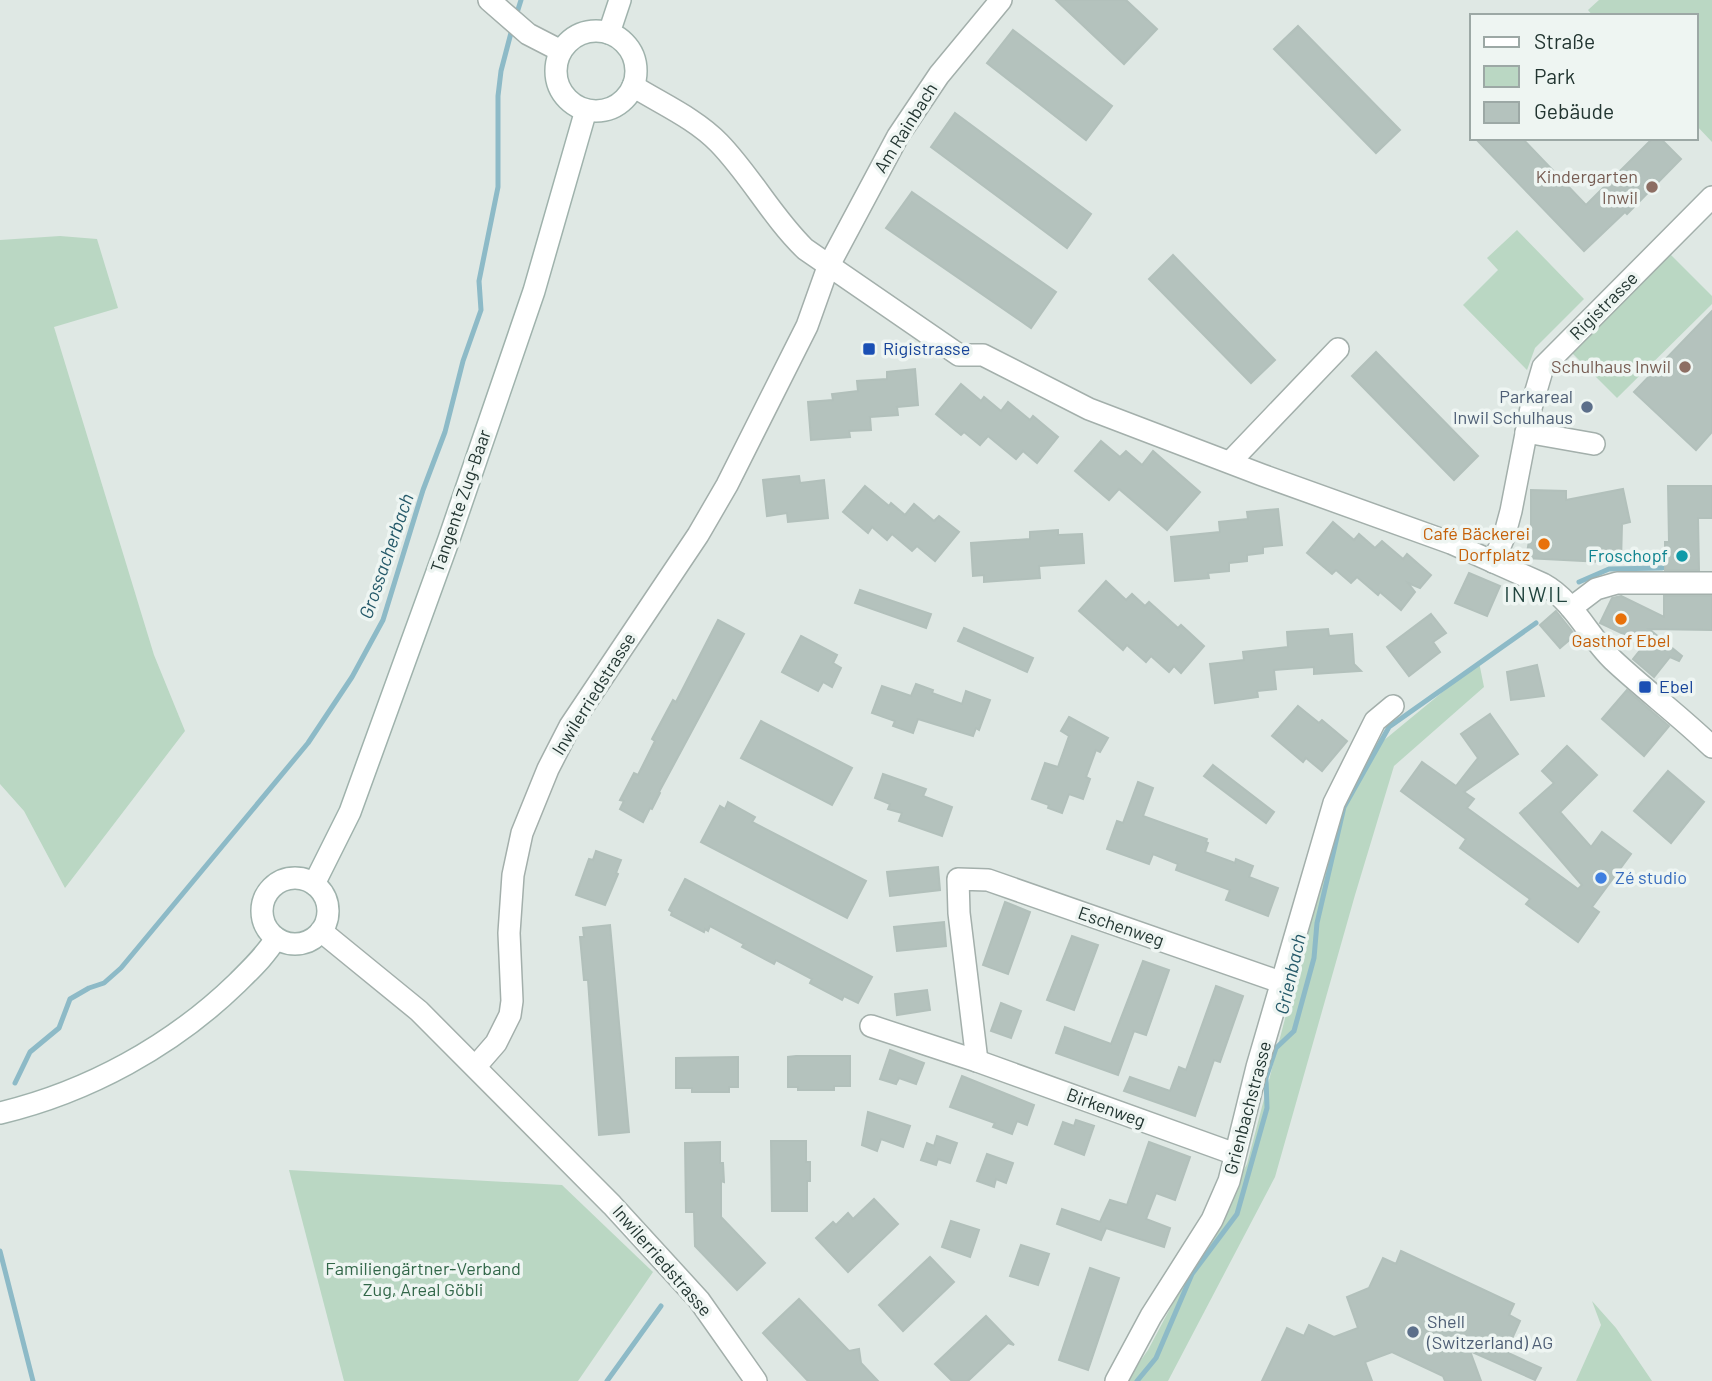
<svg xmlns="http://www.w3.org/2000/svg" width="1712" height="1381" font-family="Barlow,sans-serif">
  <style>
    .green { fill: #bad7c3 }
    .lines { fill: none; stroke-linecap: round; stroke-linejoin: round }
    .stream { stroke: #8dbac7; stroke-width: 5 }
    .building { fill: #b4c2bd; stroke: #b2c0bb; stroke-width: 2 }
    .minor-casing { stroke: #a3afab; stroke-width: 24 }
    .tertiary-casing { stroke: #a3afab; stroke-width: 24 }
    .secondary-casing { stroke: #9fb2ac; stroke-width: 24 }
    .minor { stroke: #fff; stroke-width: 21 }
    .tertiary { stroke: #fff; stroke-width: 21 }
    .secondary { stroke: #fff; stroke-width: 21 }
    .education-dot { fill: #8d6e63; stroke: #eef5f2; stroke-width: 2.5 }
    .transit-dot { fill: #1a4fb4; stroke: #eef5f2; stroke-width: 2.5 }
    .service-dot { fill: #5c6f8a; stroke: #eef5f2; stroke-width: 2.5 }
    .food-dot { fill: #e8710a; stroke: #eef5f2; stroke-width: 2.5 }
    .culture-dot { fill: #0f9aa8; stroke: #eef5f2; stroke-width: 2.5 }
    .shop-dot { fill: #3f7fe0; stroke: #eef5f2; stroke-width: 2.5 }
    .labels { text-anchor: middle; stroke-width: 7; stroke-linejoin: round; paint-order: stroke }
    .street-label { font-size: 18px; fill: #223531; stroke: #eef5f2 }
    .education-label { font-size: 18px; fill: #785e54; stroke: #eef5f2; text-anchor: end }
    .transit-label { font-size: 18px; fill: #164399; stroke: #eef5f2; text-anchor: start }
    .service-label { font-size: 18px; fill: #4e5e75; stroke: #eef5f2; text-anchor: end }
    .food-label { font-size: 18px; fill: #c56008; stroke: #eef5f2; text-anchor: end }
    .culture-label { font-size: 18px; fill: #0d838f; stroke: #eef5f2; text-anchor: end }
    .shop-label { font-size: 18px; fill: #366cbe; stroke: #eef5f2; text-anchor: start }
    .park-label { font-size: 18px; fill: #326749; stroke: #eef5f2 }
    .water-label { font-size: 19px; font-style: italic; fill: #245969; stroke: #eef5f2 }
    .quarter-label { font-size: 21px; letter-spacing: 2px; fill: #21443e; stroke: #eef5f2 }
  </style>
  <rect width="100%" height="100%" fill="#dfe8e4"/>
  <!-- green -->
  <g class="green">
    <polygon points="1599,0 1712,0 1712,142 1696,125 1696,16 1593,16 1588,10"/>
    <polygon points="1517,230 1584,299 1535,348 1527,370 1463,305 1498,270 1487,258"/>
    <polygon points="60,236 97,239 118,308 54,327 154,655 185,731 65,888 24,811 0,784 0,240"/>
    <polygon points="1666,250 1712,296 1712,304 1617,398 1567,348"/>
    <polygon points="1479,662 1484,687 1394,766 1355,895 1275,1177 1168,1381 1126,1381 1148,1350 1247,1164 1338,816 1366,755"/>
    <polygon points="289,1170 562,1185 653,1272 578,1381 344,1381"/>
    <polygon points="1592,1301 1616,1328 1652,1381 1576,1381 1601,1325"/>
  </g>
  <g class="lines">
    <!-- stream -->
    <g class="stream">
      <polyline points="516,16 521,0"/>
      <polyline points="1579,582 1609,569 1662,568"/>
      <polyline points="15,1083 30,1052 59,1028 70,999 89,988 104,983 121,968 308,743 352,677 383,620 423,490 445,432 463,361 481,310 479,281 498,187 498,96 501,71 512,29"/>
      <polyline points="0,1251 33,1381"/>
      <polyline points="607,1381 661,1306"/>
      <polyline points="1137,1381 1156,1358 1192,1274 1237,1214 1267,1108 1266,1078 1276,1048 1294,1031 1314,958 1317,923 1344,807 1389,727 1536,623"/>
    </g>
  </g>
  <!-- building -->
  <g class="building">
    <polygon points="1056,0 1126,0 1157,29 1124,64"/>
    <polygon points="1298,26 1400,130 1376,153 1274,49"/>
    <polygon points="1013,30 1112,106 1086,140 987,63"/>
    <polygon points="955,113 1091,214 1067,248 931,147"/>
    <polygon points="1475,138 1522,138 1586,205 1653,138 1660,138 1681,159 1627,214 1625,212 1584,251"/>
    <polygon points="912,192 1056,292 1031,328 886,228"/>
    <polygon points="1173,255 1275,360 1251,383 1149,279"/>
    <polygon points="1712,311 1712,432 1696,450 1634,392"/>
    <polygon points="1376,352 1478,456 1454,480 1352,376"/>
    <polygon points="915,369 918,405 897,407 898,415 870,417 871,430 849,431 850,437 811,440 808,402 833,400 832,394 858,391 857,381 887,379 887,372"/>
    <polygon points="961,384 981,401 984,397 1001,411 1008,402 1030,420 1033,416 1058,437 1037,463 1023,451 1016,459 988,436 980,445 964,432 961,435 936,414"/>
    <polygon points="1101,441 1120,457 1126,451 1142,465 1153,451 1200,492 1167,530 1119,489 1109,500 1075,471"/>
    <polygon points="799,476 800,483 824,480 828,518 788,522 787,513 767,516 763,480"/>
    <polygon points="865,486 889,506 891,503 905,515 914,504 934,521 939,516 959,532 935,561 917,546 912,551 892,534 887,540 872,527 868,533 843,512"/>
    <polygon points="1668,486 1712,486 1712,518 1698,518 1699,570 1665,570 1665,542 1669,542"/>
    <polygon points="1623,489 1630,522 1622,524 1621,563 1526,558 1531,530 1531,490 1566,491 1566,500"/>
    <polygon points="1278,509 1282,545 1263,547 1263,553 1247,555 1247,561 1229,563 1229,571 1208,573 1209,578 1175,581 1171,537 1220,532 1219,522 1248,519 1247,512"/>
    <polygon points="1333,522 1354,540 1359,534 1375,548 1382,541 1403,559 1407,554 1431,575 1420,588 1408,583 1415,592 1401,610 1380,592 1378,595 1357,577 1351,583 1336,570 1332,574 1307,553"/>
    <polygon points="1058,530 1058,535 1082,534 1084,563 1039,566 1040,578 984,582 984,575 973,576 971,543 1030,539 1030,532"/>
    <polygon points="1469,573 1500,586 1487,616 1455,603"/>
    <polygon points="1106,581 1126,600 1132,594 1145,606 1149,602 1178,628 1181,625 1204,646 1181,673 1174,666 1169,672 1151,656 1146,662 1127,645 1123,650 1079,611"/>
    <polygon points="860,590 931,614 926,628 855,603"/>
    <polygon points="1621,596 1664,617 1664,596 1712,596 1712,630 1649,629 1682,656 1679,661 1670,657 1654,677 1633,659 1645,644 1600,623 1612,598"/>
    <polygon points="1556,611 1575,635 1560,648 1540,625"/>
    <polygon points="1431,614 1446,633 1433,642 1440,652 1409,676 1387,647"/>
    <polygon points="718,620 744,634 659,792 660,793 652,809 650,808 643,822 620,809 624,801 620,800 634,773 638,775 655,741 652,739 673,700 676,702"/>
    <polygon points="964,628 1033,658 1027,672 958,641"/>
    <polygon points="1328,629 1329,636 1352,634 1354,664 1361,671 1314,674 1314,667 1274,670 1276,689 1257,691 1258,697 1215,703 1210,664 1244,660 1243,652 1288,647 1287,632"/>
    <polygon points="801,636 837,655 833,663 841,668 832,687 823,682 818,691 782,672"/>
    <polygon points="1537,665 1544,696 1511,700 1507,672"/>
    <polygon points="916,684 933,690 932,693 962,704 966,691 990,700 979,730 976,728 973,736 918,719 913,733 893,726 895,721 872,713 882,686 911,696"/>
    <polygon points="1627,690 1669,726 1644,756 1602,719"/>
    <polygon points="1298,706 1319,723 1322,720 1347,741 1322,771 1306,758 1303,762 1272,736"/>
    <polygon points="1490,714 1518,754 1464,792 1474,799 1467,808 1578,889 1582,885 1520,813 1554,783 1542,771 1567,746 1597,775 1560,812 1591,847 1602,832 1631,854 1592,907 1599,912 1578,942 1526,904 1530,899 1460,848 1466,839 1401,791 1422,762 1456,786 1478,758 1461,734"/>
    <polygon points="1069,717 1108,738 1100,752 1096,750 1086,777 1090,779 1083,799 1069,794 1062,813 1048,808 1049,805 1032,799 1045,763 1058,767 1069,736 1061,731"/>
    <polygon points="761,721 852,768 832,805 741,758"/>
    <polygon points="1213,765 1274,812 1266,823 1204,776"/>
    <polygon points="1668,771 1704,802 1671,843 1634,811"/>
    <polygon points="883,774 926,789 923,796 952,807 942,836 899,821 902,813 888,809 890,804 875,798"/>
    <polygon points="1138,782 1153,788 1143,816 1207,839 1206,842 1208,843 1205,852 1235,863 1236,859 1253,866 1249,877 1278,888 1268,916 1226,900 1230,890 1176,870 1178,864 1153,854 1149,864 1107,849 1117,821 1123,823"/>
    <polygon points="728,802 755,817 752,822 866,881 847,918 701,842 720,806 725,809"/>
    <polygon points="596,851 621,860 616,873 618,874 605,905 576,895 589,859 593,860"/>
    <polygon points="938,867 940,890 890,896 887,872"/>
    <polygon points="685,879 872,977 858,1003 844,996 842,1000 810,983 812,979 776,960 774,964 742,947 744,944 710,926 708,931 705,929 704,932 671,915 672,912 669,910"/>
    <polygon points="1005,902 1030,912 1008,974 983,965"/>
    <polygon points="944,922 946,946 897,951 894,927"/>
    <polygon points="610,925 629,1132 599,1135 588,980 584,980 580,937 584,937 583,928"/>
    <polygon points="1072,936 1098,945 1074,1010 1047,1000"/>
    <polygon points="1143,961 1169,970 1146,1035 1134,1031 1118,1075 1056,1053 1065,1027 1111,1044"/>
    <polygon points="1216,986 1243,996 1220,1062 1214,1060 1195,1116 1124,1091 1130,1077 1170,1091 1179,1067 1186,1070"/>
    <polygon points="927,990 930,1010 897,1015 895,994"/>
    <polygon points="1001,1003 1021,1011 1011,1038 991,1031"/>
    <polygon points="890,1050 924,1063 916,1084 899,1078 896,1084 880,1079"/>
    <polygon points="796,1056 850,1056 850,1086 834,1086 834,1090 798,1090 798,1087 788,1087 788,1057"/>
    <polygon points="738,1057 738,1087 729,1087 729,1092 692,1092 692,1088 676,1088 676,1058"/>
    <polygon points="962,1076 1034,1105 1027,1125 1017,1121 1012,1134 993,1127 995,1123 950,1107"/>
    <polygon points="868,1112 910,1126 903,1147 881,1139 877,1151 862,1145"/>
    <polygon points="1076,1120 1094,1126 1084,1155 1055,1144 1063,1122 1074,1126"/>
    <polygon points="937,1136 957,1143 950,1163 938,1159 936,1165 921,1160 927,1143 934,1146"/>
    <polygon points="771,1141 806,1141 806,1162 810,1162 810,1181 807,1181 807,1211 772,1211"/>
    <polygon points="720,1142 720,1163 723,1163 724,1182 721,1181 721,1217 765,1263 737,1290 695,1246 694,1212 686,1212 685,1143"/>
    <polygon points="1149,1142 1190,1157 1175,1200 1156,1193 1146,1219 1170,1228 1164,1247 1106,1228 1101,1240 1057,1224 1062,1209 1100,1222 1110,1200 1127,1205"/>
    <polygon points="987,1154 1013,1163 1006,1183 996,1179 994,1187 977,1181"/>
    <polygon points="874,1199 898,1224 848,1272 816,1238 833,1222 836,1225 848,1213 853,1219"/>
    <polygon points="951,1221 979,1230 970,1257 942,1247"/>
    <polygon points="1021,1245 1049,1254 1038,1285 1010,1276"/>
    <polygon points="1401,1251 1514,1304 1509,1315 1520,1321 1506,1352 1541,1368 1535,1380 1470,1351 1481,1381 1445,1381 1443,1376 1392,1352 1365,1362 1372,1381 1262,1381 1287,1328 1304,1336 1309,1325 1334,1337 1358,1328 1347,1297 1369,1288 1383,1258 1396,1264"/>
    <polygon points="930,1257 954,1282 903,1331 879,1305"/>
    <polygon points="1090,1268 1119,1278 1088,1370 1059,1360"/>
    <polygon points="799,1299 849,1351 859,1349 861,1363 878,1381 808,1381 763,1333"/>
    <polygon points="986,1316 1014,1345 1008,1343 968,1381 952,1381 935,1364"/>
  </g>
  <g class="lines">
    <defs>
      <g id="minor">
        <path d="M633,86C662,104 696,119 719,143C751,176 772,217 805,249L959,355H983L1089,409L1262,475L1451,543L1543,584C1574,601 1588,636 1613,660C1645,690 1680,716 1712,747"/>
        <polyline points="1526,432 1594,444"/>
        <polyline points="1230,462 1338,349"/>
        <polyline points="1493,562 1504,537 1511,511 1531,408 1543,367 1712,197"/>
        <polyline points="1571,608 1596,589 1617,583 1712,583"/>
        <polyline points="871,1026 977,1061 1235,1154"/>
        <polyline points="977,1061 959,913 958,879 988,880 1283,983"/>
        <polyline points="476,1066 496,1043 510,1015 512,1001 509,933 513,875 522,833 548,769 570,726 698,535 727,485 807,326 828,267 898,136 939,75 1001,0"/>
        <polyline points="1116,1381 1151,1316 1212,1220 1229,1181 1257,1067 1334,803 1375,721 1393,706"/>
      </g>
      <g id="tertiary">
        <polyline points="489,0 528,34 561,51"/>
        <polyline points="321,931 419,1011 612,1205 699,1300 756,1381"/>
      </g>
      <g id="secondary">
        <circle cx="596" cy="71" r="40"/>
        <polyline points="609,33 620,0"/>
        <circle cx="295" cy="911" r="33"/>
        <polyline points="314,884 350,812 449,539 534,291 586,110"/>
        <path d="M0,1113C88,1092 172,1046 237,983C251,969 266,955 276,938"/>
      </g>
    </defs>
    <!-- minor casing -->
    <use href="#minor" class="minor-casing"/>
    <!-- tertiary casing -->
    <use href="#tertiary" class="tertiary-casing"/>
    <!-- secondary casing -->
    <use href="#secondary" class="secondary-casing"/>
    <!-- minor -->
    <use href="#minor" class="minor"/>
    <!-- tertiary -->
    <use href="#tertiary" class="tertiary"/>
    <!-- secondary -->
    <use href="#secondary" class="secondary"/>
  </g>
  <!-- markers -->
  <g class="education-dot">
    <circle cx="1652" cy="187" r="7"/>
    <circle cx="1685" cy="367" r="7"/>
  </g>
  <g class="transit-dot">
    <rect x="862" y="342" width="14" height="14" rx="3.5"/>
    <rect x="1638" y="680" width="14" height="14" rx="3.5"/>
  </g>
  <g class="service-dot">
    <circle cx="1587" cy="407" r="7"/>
    <circle cx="1413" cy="1332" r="7"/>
  </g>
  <g class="food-dot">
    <circle cx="1544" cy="544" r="7"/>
    <circle cx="1621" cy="619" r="7"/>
  </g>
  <circle class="culture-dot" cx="1682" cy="556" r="7"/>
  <circle class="shop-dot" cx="1601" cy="878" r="7"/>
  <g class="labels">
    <!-- street labels -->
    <g class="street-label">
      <text transform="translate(906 128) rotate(-58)" y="6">Am Rainbach</text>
      <text transform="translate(1604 306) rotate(-45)" y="6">Rigistrasse</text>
      <text transform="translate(461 501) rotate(-71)" y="6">Tangente Zug-Baar</text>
      <text transform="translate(594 694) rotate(-58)" y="6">Inwilerriedstrasse</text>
      <text transform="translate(1121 927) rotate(19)" y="6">Eschenweg</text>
      <text transform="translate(1106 1108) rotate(20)" y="6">Birkenweg</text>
      <text transform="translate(1248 1108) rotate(-75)" y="6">Grienbachstrasse</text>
      <text transform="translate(662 1261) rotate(49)" y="6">Inwilerriedstrasse</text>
    </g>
    <!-- education labels -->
    <g class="education-label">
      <text x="1638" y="183">Kindergarten<tspan x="1638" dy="21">Inwil</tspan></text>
      <text x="1671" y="373">Schulhaus Inwil</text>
    </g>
    <!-- transit labels -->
    <g class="transit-label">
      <text x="883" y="355">Rigistrasse</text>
      <text x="1659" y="693">Ebel</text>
    </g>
    <!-- service labels -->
    <g class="service-label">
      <text x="1573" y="403">Parkareal<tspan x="1573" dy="21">Inwil Schulhaus</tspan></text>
      <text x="1427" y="1328" text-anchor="start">Shell<tspan x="1427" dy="21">(Switzerland) AG</tspan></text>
    </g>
    <!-- food labels -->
    <g class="food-label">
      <text x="1530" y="540">Café Bäckerei<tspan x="1530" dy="21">Dorfplatz</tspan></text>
      <text x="1621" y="647" text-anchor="middle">Gasthof Ebel</text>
    </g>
    <!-- culture labels -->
    <g class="culture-label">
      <text x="1668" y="562">Froschopf</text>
    </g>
    <!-- shop labels -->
    <g class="shop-label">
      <text x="1615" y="884">Zé studio</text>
    </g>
    <!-- park labels -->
    <g class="park-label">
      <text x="423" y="1275">Familiengärtner-Verband<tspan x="423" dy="21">Zug, Areal Göbli</tspan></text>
    </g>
    <!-- water labels -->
    <g class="water-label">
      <text transform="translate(386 556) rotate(-71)" y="7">Grossacherbach</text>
      <text transform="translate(1290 974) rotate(-77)" y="7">Grienbach</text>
    </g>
    <!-- quarter labels -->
    <g class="quarter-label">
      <text x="1537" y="602">INWIL</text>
    </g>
  </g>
  <!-- legend -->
  <rect x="1470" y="14" width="228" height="126" fill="#eef5f2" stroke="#9ca8a5" stroke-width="2"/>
  <rect x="1484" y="37" width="35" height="10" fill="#ffffff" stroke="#9ca8a5" stroke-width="2"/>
  <text x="1534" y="49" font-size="21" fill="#223531">Straße</text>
  <rect x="1484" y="66" width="35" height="21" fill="#bad7c3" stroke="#9ca8a5" stroke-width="2"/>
  <text x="1534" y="84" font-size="21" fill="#223531">Park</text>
  <rect x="1484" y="102" width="35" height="21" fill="#b4c2bd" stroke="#9ca8a5" stroke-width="2"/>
  <text x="1534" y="119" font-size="21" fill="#223531">Gebäude</text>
</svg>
